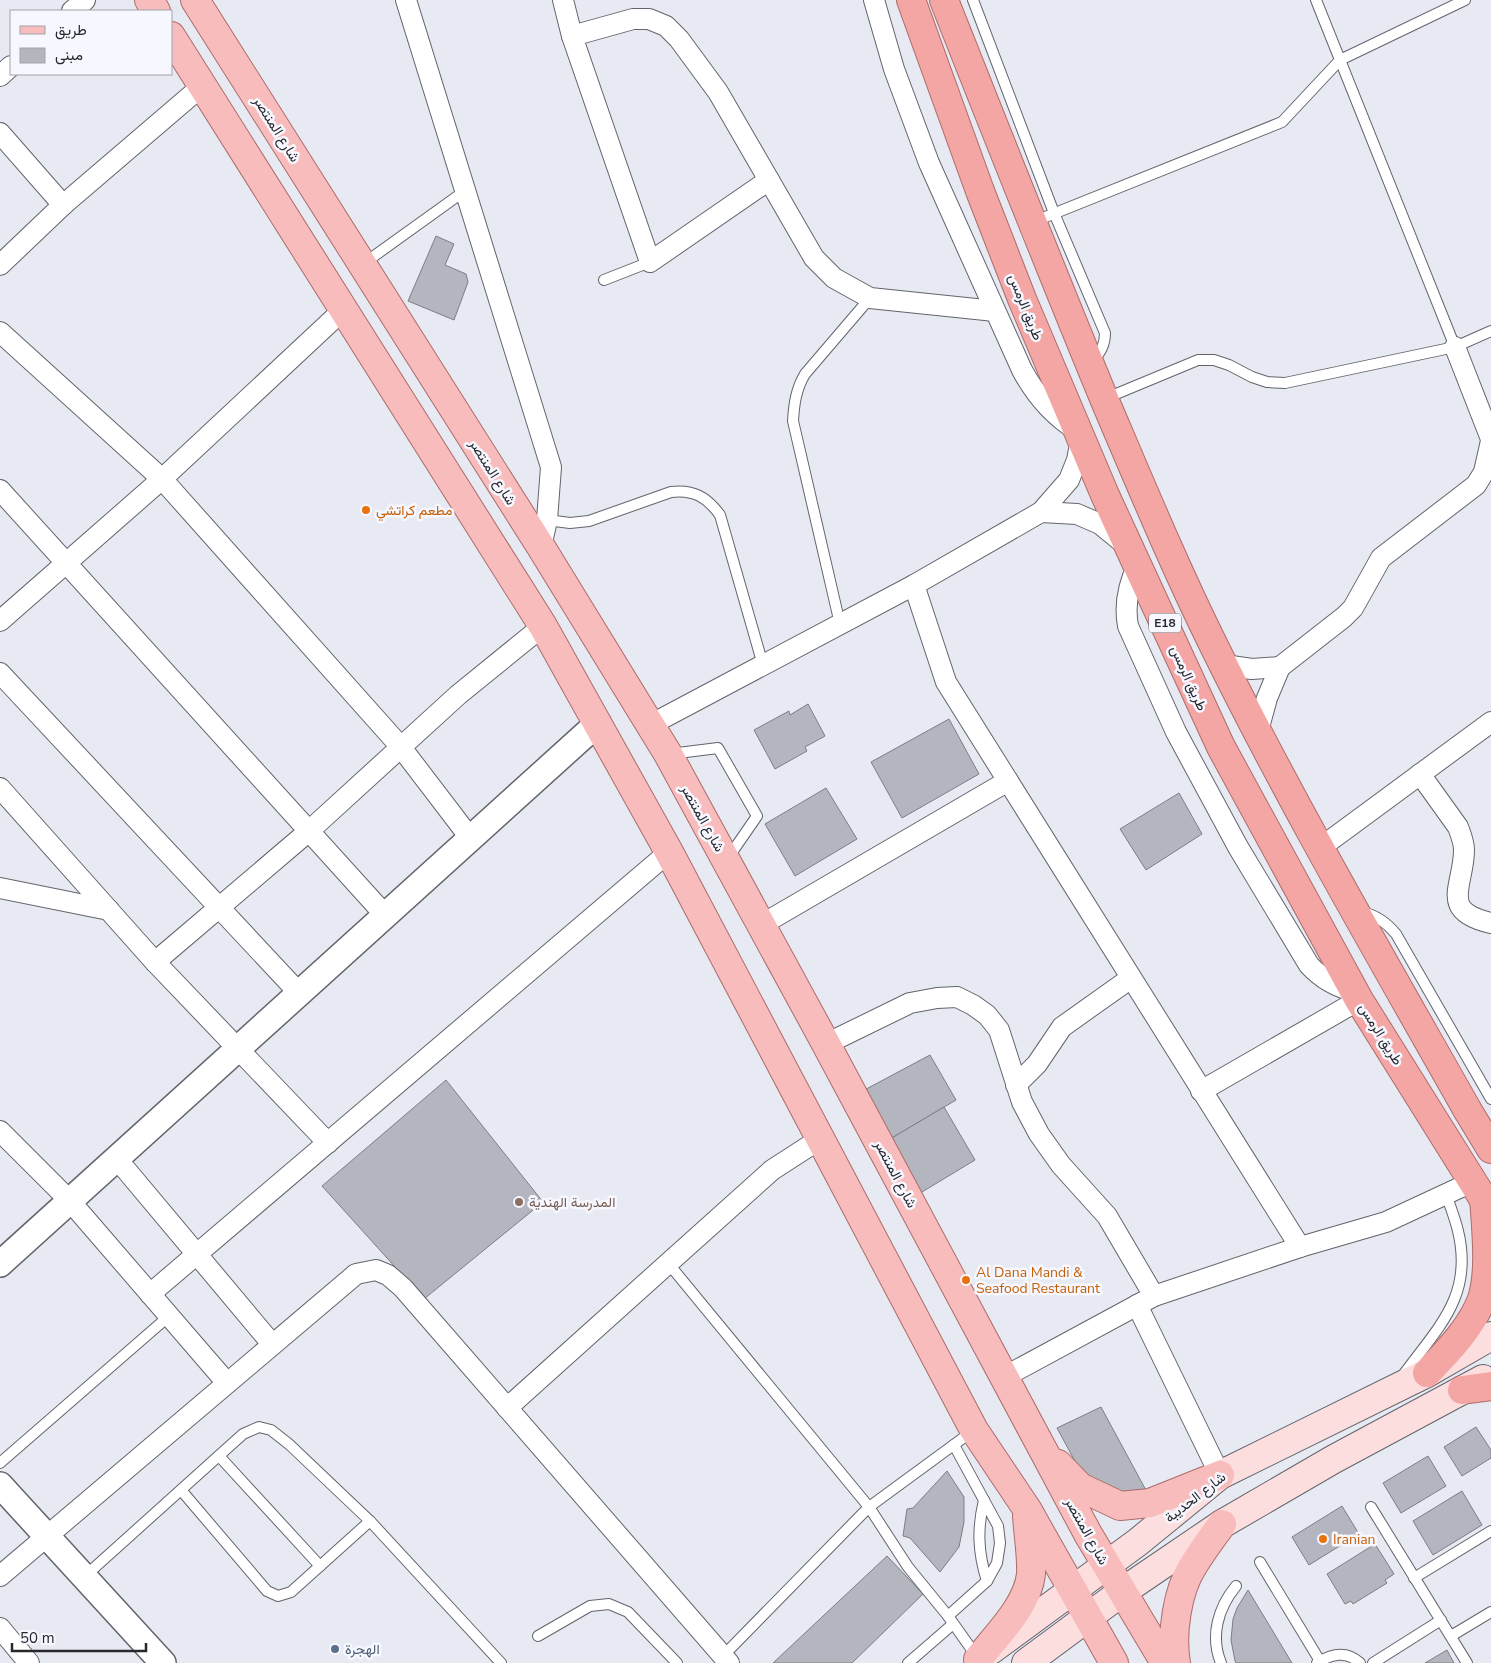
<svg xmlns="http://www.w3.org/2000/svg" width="1491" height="1663" font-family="'Nunito Sans',Vazirmatn,sans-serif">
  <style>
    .building { fill: #b4b6bf; stroke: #7c7e86 }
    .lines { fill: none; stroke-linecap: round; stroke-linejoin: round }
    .service-casing { stroke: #63646c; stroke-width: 12 }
    .minor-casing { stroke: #63646c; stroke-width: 22 }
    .tertiary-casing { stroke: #63646c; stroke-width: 28 }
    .secondary-casing { stroke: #63646c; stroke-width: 30 }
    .primary-casing { stroke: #ab6c6b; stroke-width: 30 }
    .trunk-casing { stroke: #ab6c6b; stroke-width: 30 }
    .service { stroke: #fff; stroke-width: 10 }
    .minor { stroke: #fff; stroke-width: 20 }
    .tertiary { stroke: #fff; stroke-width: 25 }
    .secondary { stroke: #fbdedd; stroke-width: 28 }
    .primary { stroke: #f7bcbb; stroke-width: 28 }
    .trunk { stroke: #f4a6a4; stroke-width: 28 }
    .food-dot { fill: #e8710a; stroke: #f6f7ff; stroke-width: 2 }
    .education-dot { fill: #8d6e63; stroke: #f6f7ff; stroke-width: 2 }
    .service-dot { fill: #5c6f8a; stroke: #f6f7ff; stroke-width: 2 }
    .labels { text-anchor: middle; stroke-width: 5; stroke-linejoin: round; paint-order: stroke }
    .shield { fill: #f6f7ff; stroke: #65666b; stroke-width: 1 }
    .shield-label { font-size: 12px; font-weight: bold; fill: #27282b }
    .street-label { font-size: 14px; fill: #27282b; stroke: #f6f7ff }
    .food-label { font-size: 14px; fill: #c56008; stroke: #f6f7ff; text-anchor: start }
    .education-label { font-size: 14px; fill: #785e54; stroke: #f6f7ff; text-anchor: start }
    .service-label { font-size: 14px; fill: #4e5e75; stroke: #f6f7ff; text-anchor: start }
  </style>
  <rect width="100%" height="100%" fill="#e8eaf3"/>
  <!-- building -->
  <g class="building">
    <polygon points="436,236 454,244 445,265 466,274 468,282 454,320 408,301"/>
    <polygon points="808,704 825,736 805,747 807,751 775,769 754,730 789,711 790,715"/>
    <polygon points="949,719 979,774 902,818 871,762"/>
    <polygon points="826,788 857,839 795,876 765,824"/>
    <polygon points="1179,793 1202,834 1146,870 1120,829"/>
    <polygon points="930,1055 956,1100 885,1142 855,1095"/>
    <polygon points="446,1080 543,1202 424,1299 322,1186"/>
    <polygon points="944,1107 975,1160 917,1195 885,1142"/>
    <polygon points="1101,1407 1148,1494 1101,1492 1077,1465 1057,1428"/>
    <polygon points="1476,1427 1491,1450 1491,1458 1462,1476 1444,1447"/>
    <polygon points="1428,1456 1446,1486 1401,1513 1383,1483"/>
    <polygon points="947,1471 964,1497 964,1522 959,1547 940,1572 910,1538 903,1536 907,1509 913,1508"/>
    <polygon points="1462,1491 1482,1525 1433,1555 1413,1521"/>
    <polygon points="1342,1506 1359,1534 1309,1565 1292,1537"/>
    <polygon points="1375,1544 1394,1574 1385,1580 1387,1583 1353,1604 1351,1601 1345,1604 1327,1574"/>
    <polygon points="887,1556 923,1594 852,1663 773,1663"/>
    <polygon points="1248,1590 1292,1663 1236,1663 1235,1661 1231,1640 1233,1619 1237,1608"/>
    <polygon points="1447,1650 1454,1663 1425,1663"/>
  </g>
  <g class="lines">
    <defs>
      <g id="service">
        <path d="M973,0L1054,213L1105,333C1105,345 1101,353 1092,361"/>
        <polyline points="1316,0 1455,347"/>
        <polyline points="1033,222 1282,122 1340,60 1465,0"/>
        <polyline points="363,264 466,190"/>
        <polyline points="604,280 650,262"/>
        <polyline points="1104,399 1198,360 1214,360 1229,365 1252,377 1267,382 1285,383 1455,347 1491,331"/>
        <path d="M547,520L570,523L589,521L671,492C693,489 707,497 720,515L763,665"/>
        <path d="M840,624L793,421C794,404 796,389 805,374L870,298"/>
        <polyline points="670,754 718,748 757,816 728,858"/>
        <path d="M1362,912C1376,915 1387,923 1396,934L1491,1099"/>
        <polyline points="668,1263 869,1507 908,1567 948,1616 977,1657"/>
        <path d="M1401,1378C1437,1328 1474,1297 1458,1231C1455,1218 1450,1206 1446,1194"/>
        <polyline points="219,1456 320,1566"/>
        <polyline points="0,1463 169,1316"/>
        <polyline points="181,1490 267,1591 278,1596 291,1592 370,1521"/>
        <path d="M984,1500C977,1529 978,1553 987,1581"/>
        <polyline points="1371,1507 1467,1663"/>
        <polyline points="1260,1562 1320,1661"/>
        <polyline points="84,1577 243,1434 259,1427 271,1430 290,1445 370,1521 501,1663"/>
        <polyline points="1414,1578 1491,1531"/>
        <polyline points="948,1616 987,1581 997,1563 1000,1543 998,1526 954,1445"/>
        <polyline points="538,1636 590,1606 609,1604 628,1612 677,1663"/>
        <polyline points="1451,1636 1491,1612"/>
        <polyline points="723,1656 869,1507 974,1430"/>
        <polyline points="908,1663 953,1624"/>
        <path d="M1221,1663C1210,1636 1218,1608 1236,1586"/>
        <path d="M1317,1663C1331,1654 1346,1650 1360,1663"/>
        <polyline points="1373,1663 1441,1620"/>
      </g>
      <g id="minor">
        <polyline points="406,0 551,467 547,520 541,547"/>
        <polyline points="563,0 572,36 650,262 769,180"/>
        <path d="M874,0L894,69L929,163L1022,370C1036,396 1053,416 1078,431"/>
        <polyline points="72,11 85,0"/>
        <polyline points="572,36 633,19 649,19 666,26 679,39 718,92 814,258 834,278 870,298 995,311"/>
        <polyline points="0,76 11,66"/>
        <polyline points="0,133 63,205"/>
        <polyline points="0,265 63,205 202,86"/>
        <polyline points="0,332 162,479 400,746 471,839"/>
        <polyline points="1455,347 1491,439"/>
        <polyline points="0,490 385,915"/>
        <polyline points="1041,512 1077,514 1100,524 1127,546"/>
        <path d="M1138,565C1128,585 1124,604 1128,626L1176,732L1238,847L1309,965C1322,979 1335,987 1354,991"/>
        <polyline points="914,585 946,682 1300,1247"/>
        <polyline points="0,621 162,479 343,310"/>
        <polyline points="1224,665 1252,669 1280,667"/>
        <polyline points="0,673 299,993"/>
        <polyline points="650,725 914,585 1041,512 1069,480 1077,460 1081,439"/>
        <polyline points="1258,731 1267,698 1280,667 1344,617 1353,608 1381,558 1476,485 1484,472 1491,441"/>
        <path d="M1420,774L1458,827C1461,835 1464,842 1464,850C1464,886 1438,911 1491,923"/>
        <polyline points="0,788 155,962 328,1143"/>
        <polyline points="1320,848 1491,722"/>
        <polyline points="0,888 109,910"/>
        <polyline points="761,925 1008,781"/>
        <polyline points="155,962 309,831 458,695 543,626"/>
        <polyline points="826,1044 910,1003 937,998 957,997 973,1005 987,1015 999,1030 1022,1102 1039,1134 1061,1165 1107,1216 1154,1296"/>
        <polyline points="1016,1085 1037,1064 1062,1027 1131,978"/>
        <polyline points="1201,1091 1359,1000"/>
        <polyline points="0,1131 70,1201 227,1383"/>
        <polyline points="117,1159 272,1344"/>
        <polyline points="150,1294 669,852"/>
        <polyline points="1137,1305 1220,1475"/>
        <polyline points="1004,1377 1154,1296 1300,1247 1386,1222 1474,1181"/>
        <polyline points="507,1408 772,1170 820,1139"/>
        <polyline points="0,1576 356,1274 376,1270 388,1275 403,1288 729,1663"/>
        <polyline points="0,1628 29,1663"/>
      </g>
      <g id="tertiary">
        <polyline points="0,1264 598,723"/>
        <polyline points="0,1485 163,1663"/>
      </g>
      <g id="secondary">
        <polyline points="991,1650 1138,1542 1220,1475 1427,1373 1491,1336"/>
        <polyline points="1026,1663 1122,1592 1222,1524 1334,1459 1483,1379"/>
      </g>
      <g id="primary">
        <polyline points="149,0 156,11"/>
        <polyline points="195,0 541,547 668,754 826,1044 1088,1534 1165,1663"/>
        <polyline points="171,36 543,626 669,852 974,1430 1027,1509 1114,1663"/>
        <polyline points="1058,1464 1080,1487 1120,1506 1150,1503 1220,1475"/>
        <path d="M978,1659C997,1635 1028,1605 1031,1574C1032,1557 1028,1533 1027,1516"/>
        <path d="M1176,1663C1171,1634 1177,1591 1193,1566C1202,1551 1212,1538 1222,1524"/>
      </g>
      <g id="trunk">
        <polyline points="911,0 980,191 1022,299 1105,495 1221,747 1359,1000 1491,1211"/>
        <path d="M944,0C997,134 1050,268 1105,401C1140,483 1174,565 1213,644C1291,803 1381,957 1468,1111L1491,1149"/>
        <path d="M1427,1373C1448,1351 1471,1328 1482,1299C1491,1270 1486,1229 1484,1198"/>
        <polyline points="1462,1390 1491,1386"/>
      </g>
    </defs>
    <!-- service casing -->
    <use href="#service" class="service-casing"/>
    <!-- minor casing -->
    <use href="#minor" class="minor-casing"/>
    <!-- tertiary casing -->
    <use href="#tertiary" class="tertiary-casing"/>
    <!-- secondary casing -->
    <use href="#secondary" class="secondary-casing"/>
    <!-- primary casing -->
    <use href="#primary" class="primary-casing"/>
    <!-- trunk casing -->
    <use href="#trunk" class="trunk-casing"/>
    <!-- service -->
    <use href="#service" class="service"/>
    <!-- minor -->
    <use href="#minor" class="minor"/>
    <!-- tertiary -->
    <use href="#tertiary" class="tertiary"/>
    <!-- secondary -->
    <use href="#secondary" class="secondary"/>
    <!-- primary -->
    <use href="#primary" class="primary"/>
    <!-- trunk -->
    <use href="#trunk" class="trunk"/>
  </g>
  <!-- markers -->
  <g class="food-dot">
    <circle cx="366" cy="510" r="5"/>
    <circle cx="966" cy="1280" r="5"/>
    <circle cx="1323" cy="1539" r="5"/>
  </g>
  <circle class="education-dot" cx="519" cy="1202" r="5"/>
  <circle class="service-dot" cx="335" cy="1649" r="5"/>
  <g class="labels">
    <!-- shield labels -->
    <rect class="shield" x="1149" y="613.5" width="32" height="19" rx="4"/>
    <g class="shield-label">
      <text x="1165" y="627">E18</text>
    </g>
    <!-- street labels -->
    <g class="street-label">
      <text transform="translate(277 129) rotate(58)" y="5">شارع المنتصر</text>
      <text transform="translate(1026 307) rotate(68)" y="5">طريق الرمس</text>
      <text transform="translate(493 472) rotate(58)" y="5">شارع المنتصر</text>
      <text transform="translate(1189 678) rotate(66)" y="5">طريق الرمس</text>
      <text transform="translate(703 818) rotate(61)" y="5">شارع المنتصر</text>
      <text transform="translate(1381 1034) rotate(58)" y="5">طريق الرمس</text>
      <text transform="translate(896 1174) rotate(62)" y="5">شارع المنتصر</text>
      <text transform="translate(1195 1497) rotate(-38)" y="5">شارع الحديبة</text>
      <text transform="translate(1087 1531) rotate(61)" y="5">شارع المنتصر</text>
    </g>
    <!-- food labels -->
    <g class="food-label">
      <text x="376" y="515">مطعم كراتشي</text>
      <text x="976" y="1277">Al Dana Mandi &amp;<tspan x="976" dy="16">Seafood Restaurant</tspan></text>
      <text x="1333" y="1544">Iranian</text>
    </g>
    <!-- education labels -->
    <g class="education-label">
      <text x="529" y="1207">المدرسة الهندية</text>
    </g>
    <!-- service labels -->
    <g class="service-label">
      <text x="345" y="1654">الهجرة</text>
    </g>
  </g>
  <!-- legend -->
  <rect x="10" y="10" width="162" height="65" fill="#f6f7ff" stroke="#a3a4aa"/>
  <rect x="20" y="26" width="25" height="8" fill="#f7bcbb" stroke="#a3a4aa"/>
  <text x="55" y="35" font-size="15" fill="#27282b">طريق</text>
  <rect x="20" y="48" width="25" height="15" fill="#b4b6bf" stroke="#a3a4aa"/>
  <text x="55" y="60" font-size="15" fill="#27282b">مبنى</text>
  <!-- scale -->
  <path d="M12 1643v8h134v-8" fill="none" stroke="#27282b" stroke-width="2.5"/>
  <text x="20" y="1643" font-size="15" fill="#27282b" stroke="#f6f7ff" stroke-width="4" paint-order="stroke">50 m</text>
</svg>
